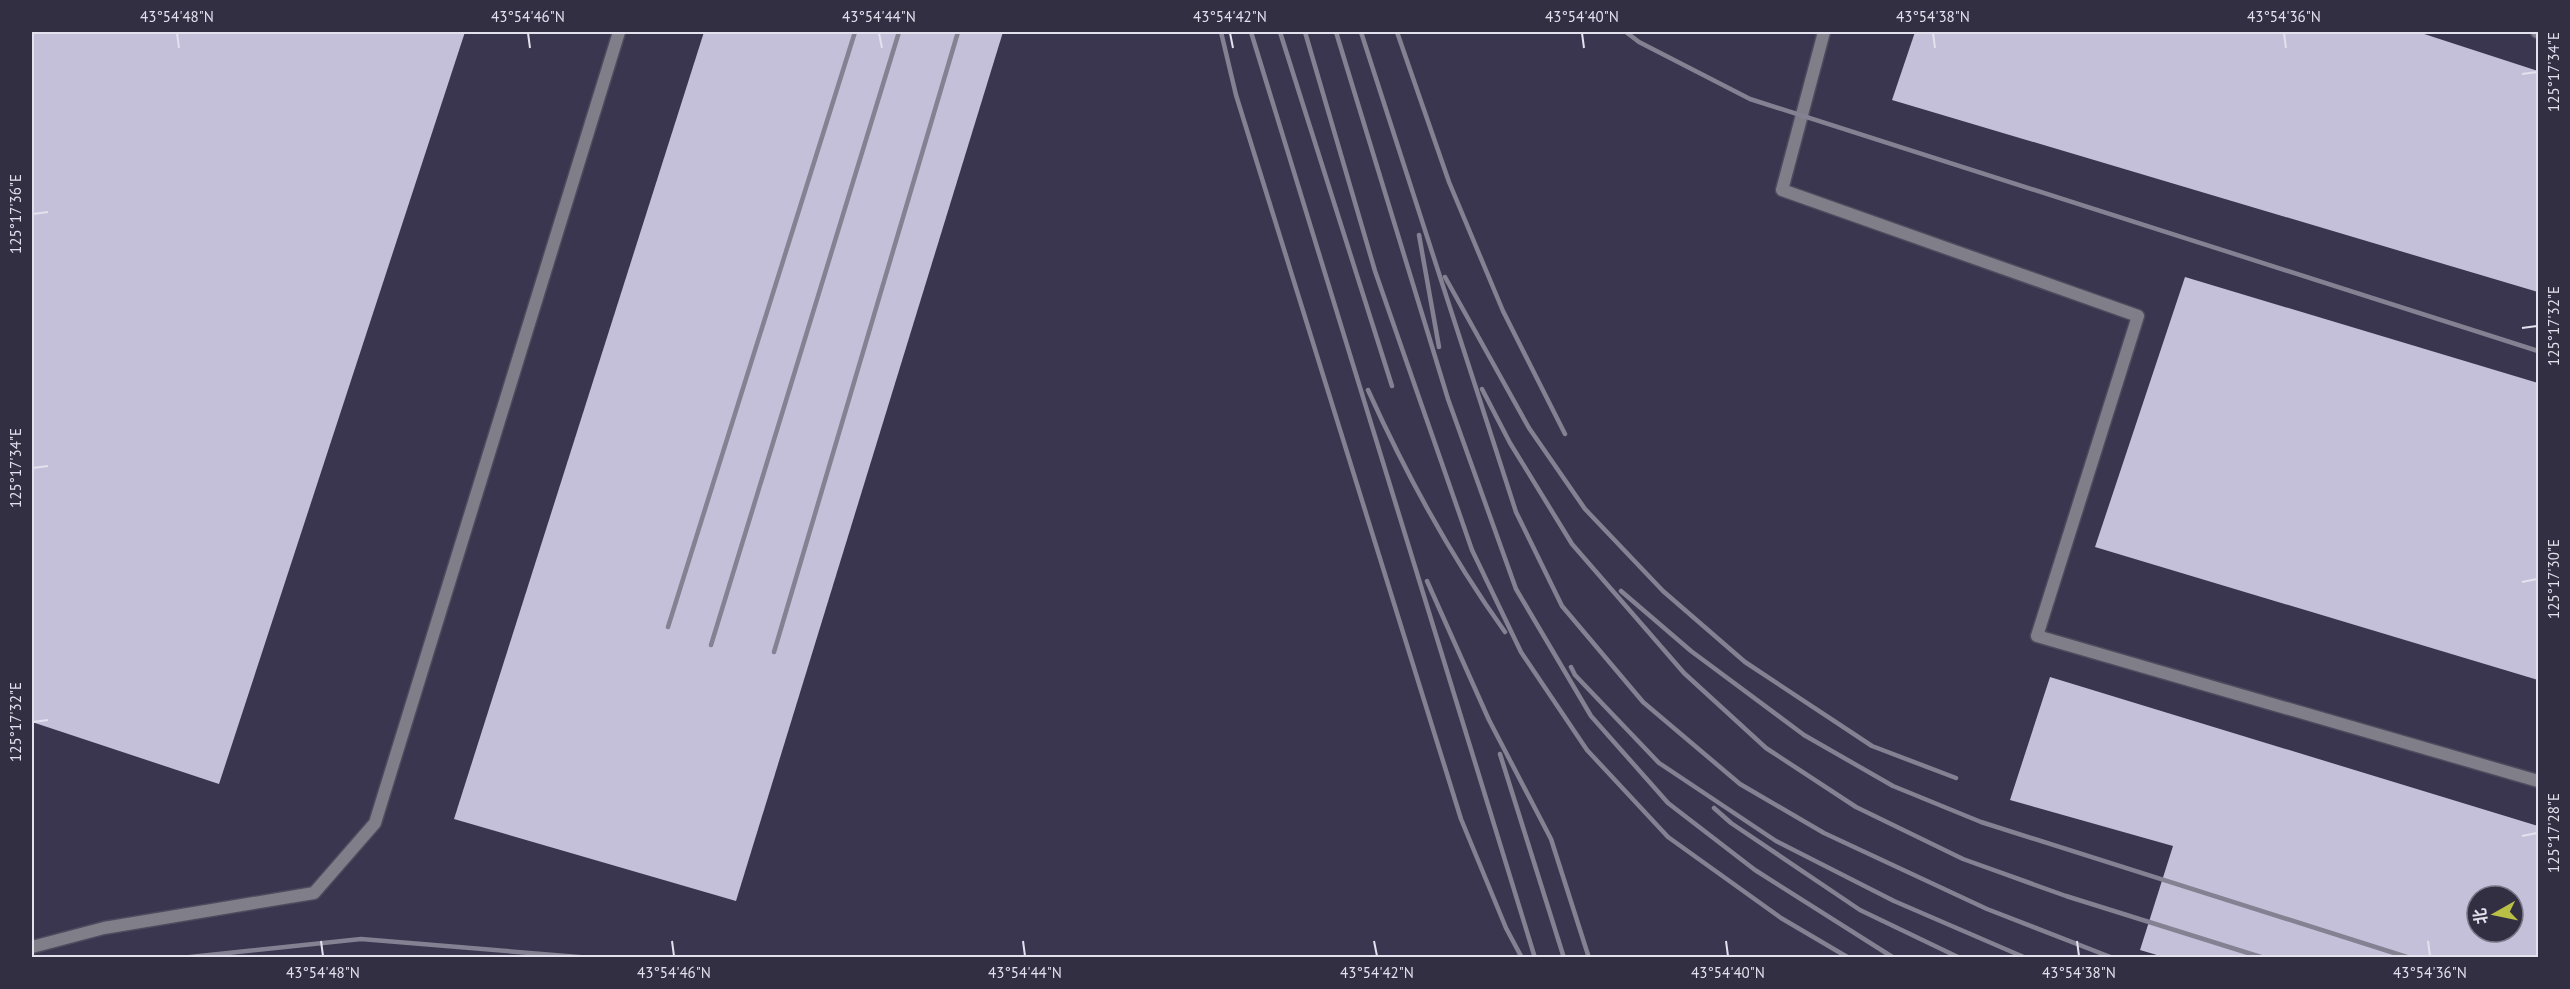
<svg xmlns="http://www.w3.org/2000/svg" width="2570" height="989" font-family="'PT Sans','Noto Sans SC',sans-serif">
  <style>
    .built { fill: #3b3650; fill-rule: evenodd }
    .building { fill: #c4c0d9; fill-rule: evenodd }
    .lines { fill: none; stroke-linecap: round; stroke-linejoin: round }
    .service-casing { stroke: #4e4b5e; stroke-width: 15 }
    .service { stroke: #807e89; stroke-width: 12 }
    .rail { stroke: #848192; stroke-width: 4.5 }
    .ticks { fill: none; stroke: #e3e1ee; stroke-width: 2 }
    .neatline { fill: none; stroke: #e3e1ee; stroke-width: 2 }
    .ticks-label { font-size: 15px; text-anchor: middle; fill: #e3e1ee }
  </style>
  <rect width="100%" height="100%" fill="#322f43"/>
  <!-- built -->
  <path class="built" d="M32,32H2538V957H32ZM2477,896H2513V932H2477Z"/>
  <!-- building -->
  <g class="building">
    <polygon points="32,32 465,32 219,784 32,722"/>
    <polygon points="704,32 1003,32 736,901 454,819"/>
    <polygon points="1915,32 2418,32 2538,71 2538,292 1892,100"/>
    <polygon points="2185,277 2538,383 2538,680 2095,547"/>
    <path d="M2050,677L2538,826V958H2167L2140,950L2173,846L2010,800ZM2477,896H2513V932H2477Z"/>
  </g>
  <g class="lines">
    <defs>
      <g id="service">
        <polyline points="1824,32 1782,190 2138,316 2037,636 2538,781"/>
        <polyline points="2537,32 2538,32"/>
        <polyline points="32,947 104,928 314,893 375,823 619,32"/>
      </g>
    </defs>
    <!-- service casing -->
    <use href="#service" class="service-casing"/>
    <!-- service -->
    <use href="#service" class="service"/>
    <!-- rail -->
    <g class="rail">
      <polyline points="1221,32 1236,95 1461,819 1506,928 1522,958"/>
      <polyline points="1251,32 1535,958"/>
      <polyline points="1280,32 1392,386"/>
      <polyline points="1305,32 1375,271 1472,550 1521,652 1587,750 1668,837 1781,918 1849,958"/>
      <polyline points="1336,32 1448,399 1516,589 1591,716 1668,803 1755,870 1894,958"/>
      <polyline points="1361,32 1516,512 1562,606 1643,702 1740,784 1824,833 1987,909 2113,958"/>
      <polyline points="1397,32 1449,182 1503,311 1565,434"/>
      <polyline points="1626,32 1639,42 1750,99 2538,351"/>
      <polyline points="1419,235 1439,347"/>
      <polyline points="1445,277 1529,428 1585,509 1663,591 1745,662 1872,746 1956,778"/>
      <polyline points="1482,389 1510,443 1572,544 1684,673 1766,748 1856,807 1963,859 2066,896 2264,958"/>
      <path d="M1368,390C1406,474 1451,557 1505,632"/>
      <polyline points="1427,581 1489,720 1551,839 1589,958"/>
      <polyline points="1621,591 1691,651 1804,735 1893,786 1981,822 2410,958"/>
      <polyline points="668,627 855,32"/>
      <polyline points="711,645 899,32"/>
      <polyline points="774,652 958,32"/>
      <polyline points="1571,667 1575,675 1659,763 1776,841 1894,901 2026,958"/>
      <polyline points="1500,754 1564,958"/>
      <polyline points="1714,808 1731,823 1860,910 1960,958"/>
      <polyline points="181,958 361,939 591,958"/>
    </g>
  </g>
  <!-- ticks -->
  <path class="ticks" d="M177,33L179,48M528,33L530,48M879,33L882,48M1230,33L1233,48M1582,33L1584,48M1933,33L1935,48M2284,33L2286,48M2522,74L2537,72M33,214L48,212M2522,328L2537,326M33,468L48,466M2522,582L2537,579M33,722L48,720M2522,836L2537,833M321,941L323,956M672,941L674,956M1023,941L1025,956M1374,941L1377,956M1726,941L1728,956M2077,941L2079,956M2428,941L2430,956"/>
  <!-- border -->
  <rect width="2570" height="989" fill="none" stroke="#322f43" stroke-width="66"/>
  <!-- north arrow -->
  <g transform="translate(2495 914) rotate(261)"><circle r="28" fill="#322f43" stroke="#797687" stroke-width="1.5"/>
  <path d="M0-4.5L10 22L0 15L-10 22Z" fill="#bac045"/>
  <text y="-9" font-size="16" font-weight="bold" text-anchor="middle" fill="#e3e1ee">北</text>
  </g>
  <rect x="33" y="33" width="2504" height="923" class="neatline"/>
  <g class="ticks-label">
    <text x="177" y="22">43°54'48"N</text>
    <text x="528" y="22">43°54'46"N</text>
    <text x="879" y="22">43°54'44"N</text>
    <text x="1230" y="22">43°54'42"N</text>
    <text x="1582" y="22">43°54'40"N</text>
    <text x="1933" y="22">43°54'38"N</text>
    <text x="2284" y="22">43°54'36"N</text>
    <text transform="translate(2554 72) rotate(-90)" y="5">125°17'34"E</text>
    <text transform="translate(16 214) rotate(-90)" y="5">125°17'36"E</text>
    <text transform="translate(2554 326) rotate(-90)" y="5">125°17'32"E</text>
    <text transform="translate(16 468) rotate(-90)" y="5">125°17'34"E</text>
    <text transform="translate(2554 579) rotate(-90)" y="5">125°17'30"E</text>
    <text transform="translate(16 722) rotate(-90)" y="5">125°17'32"E</text>
    <text transform="translate(2554 833) rotate(-90)" y="5">125°17'28"E</text>
    <text x="323" y="978">43°54'48"N</text>
    <text x="674" y="978">43°54'46"N</text>
    <text x="1025" y="978">43°54'44"N</text>
    <text x="1377" y="978">43°54'42"N</text>
    <text x="1728" y="978">43°54'40"N</text>
    <text x="2079" y="978">43°54'38"N</text>
    <text x="2430" y="978">43°54'36"N</text>
  </g>
</svg>
